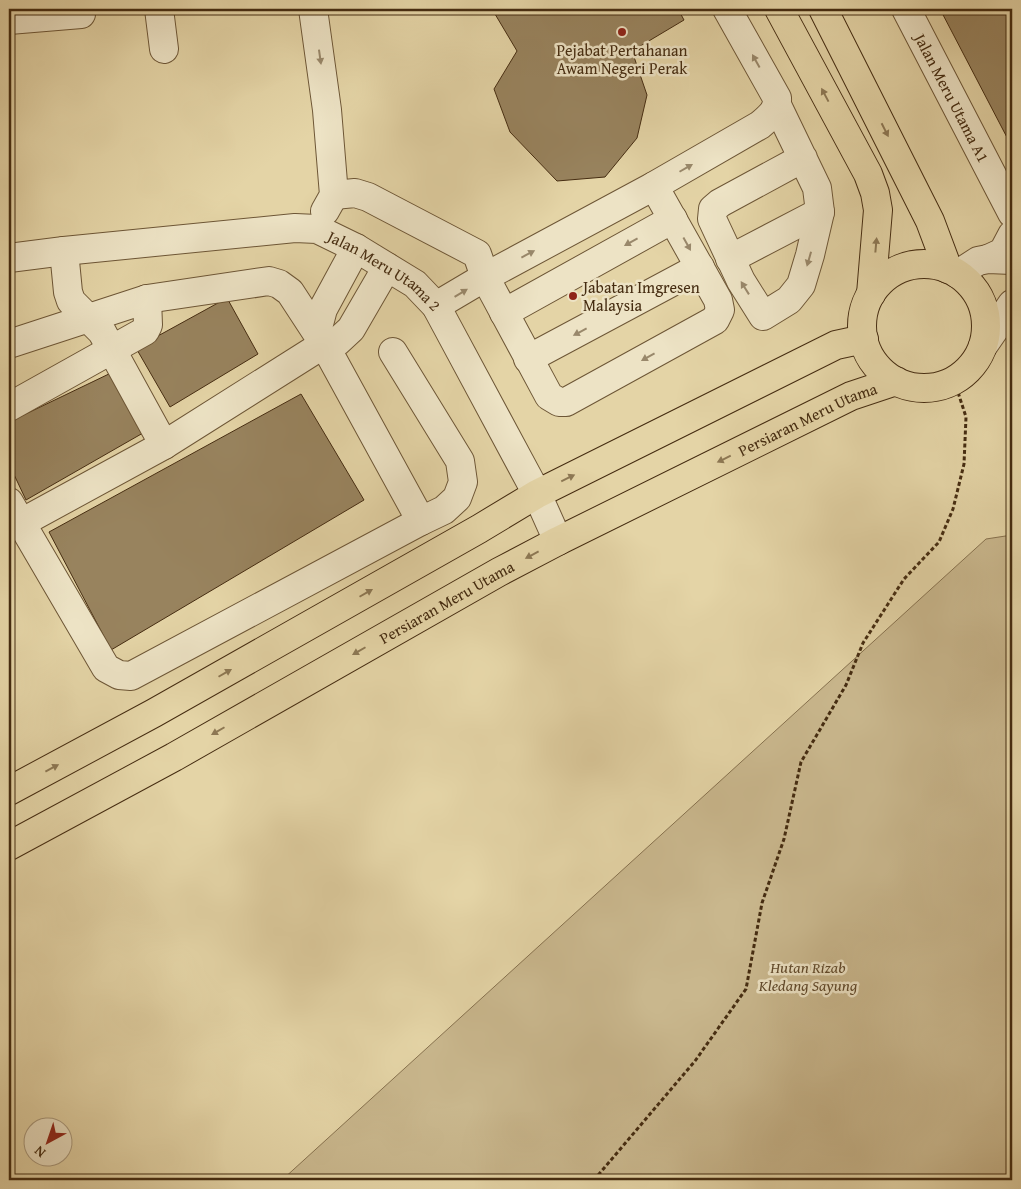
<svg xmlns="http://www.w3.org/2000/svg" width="1021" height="1189" font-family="'Gentium Book Plus',serif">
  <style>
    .green { fill: #c9b78d; stroke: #87724f }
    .building { fill: #98835e; stroke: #452c11 }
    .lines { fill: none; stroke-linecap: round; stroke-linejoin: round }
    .minor-casing { stroke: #6d5636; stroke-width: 30 }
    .major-casing { stroke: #452c11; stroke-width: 30 }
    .path { stroke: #452c11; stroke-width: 3; stroke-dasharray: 4 2.5; stroke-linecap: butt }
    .minor { stroke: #ede3c5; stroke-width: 28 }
    .major { stroke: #e4d4a6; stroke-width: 28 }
    .oneway { fill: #99886b }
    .oneway2 { fill: #8d7854 }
    .poi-dot { fill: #8f2418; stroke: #ede3c5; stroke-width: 2 }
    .labels { text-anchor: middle; stroke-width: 5; stroke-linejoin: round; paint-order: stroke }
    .poi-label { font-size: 16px; fill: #452c11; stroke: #ede3c5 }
    .street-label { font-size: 16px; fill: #452c11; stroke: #ede3c5 }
    .park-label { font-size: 16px; font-style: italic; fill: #5f482a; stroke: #ede3c5 }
  </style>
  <rect width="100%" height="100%" fill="#e4d4a6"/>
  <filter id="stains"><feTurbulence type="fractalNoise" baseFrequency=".004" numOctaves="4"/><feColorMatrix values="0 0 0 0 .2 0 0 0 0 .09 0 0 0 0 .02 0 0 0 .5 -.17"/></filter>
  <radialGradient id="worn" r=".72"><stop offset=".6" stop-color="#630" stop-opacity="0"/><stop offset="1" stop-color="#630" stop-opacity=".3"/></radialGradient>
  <!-- green -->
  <polygon class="green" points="1012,535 1012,1180 282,1180 986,539"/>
  <!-- building -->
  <g class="building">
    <polygon points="492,9 678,9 684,20 632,51 647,95 637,138 605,177 557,181 510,132 494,89 517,51"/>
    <polygon points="940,9 1012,9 1012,147"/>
    <polygon points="227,298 258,354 170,407 136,348"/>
    <polygon points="113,372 143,433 26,500 9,464 9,422"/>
    <polygon points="301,394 364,500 111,650 49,532"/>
  </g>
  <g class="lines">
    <defs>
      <g id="minor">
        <polyline points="159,9 164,49"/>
        <polyline points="313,9 327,110 334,195 325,211"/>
        <path id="s1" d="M906,9L1012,213"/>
        <polyline points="9,20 81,14 81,9"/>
        <polyline points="777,105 817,188 820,212 810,255 801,285 789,300 763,316 741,281 712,219 713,209 720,203 803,158"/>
        <polyline points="334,195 355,193 368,197 477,254 485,277 549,396 559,402 566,402 715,320 720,310 718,300 654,186"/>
        <polyline points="64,251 68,292 71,301 102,332 164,445"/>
        <path id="s2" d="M9,258L64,251L295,228L317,229L356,248L415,284L436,306L537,494L558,541"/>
        <polyline points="730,259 820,212"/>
        <polyline points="988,259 1003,252 1012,235"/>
        <polyline points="958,274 978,261 988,259 1012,260"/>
        <path d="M436,306L485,277L654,186L760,125C769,117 778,111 777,98L727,9"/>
        <polyline points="504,313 673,219"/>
        <polyline points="324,343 318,328 323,309 356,248"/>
        <polyline points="9,344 147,299 269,281 279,284 290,292 324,344 421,521 444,510 457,498 463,482 460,461 393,352"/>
        <polyline points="983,346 1012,304"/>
        <polyline points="528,359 700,267"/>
        <polyline points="9,407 145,331 148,325 147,299"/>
        <polyline points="9,502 106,668 119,675 131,676 421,521"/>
        <polyline points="21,523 164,445 324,344 337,342 351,329 387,267"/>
      </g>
      <g id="major">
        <polyline points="779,9 868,174 875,193 878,210 871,294"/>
        <polyline points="823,9 930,221 948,269"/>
        <circle cx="924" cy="326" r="62"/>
        <polyline points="9,791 154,713 479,529 537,494 836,345 864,339"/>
        <path id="s3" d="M9,846L174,757L499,572L558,541L851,396L896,381"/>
      </g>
    </defs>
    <!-- minor casing -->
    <use href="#minor" class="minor-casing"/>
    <!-- major casing -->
    <use href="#major" class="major-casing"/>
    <!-- path -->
    <polyline class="path" points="594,1180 695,1061 746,989 762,903 784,839 801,762 846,685 863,643 904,579 939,542 953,509 964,464 966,417 954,380"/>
    <!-- minor -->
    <use href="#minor" class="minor"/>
    <!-- major -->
    <use href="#major" class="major"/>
  </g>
  <!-- one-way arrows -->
  <defs><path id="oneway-solid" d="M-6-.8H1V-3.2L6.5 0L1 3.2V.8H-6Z" transform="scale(1.25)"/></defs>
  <g class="oneway">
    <use href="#oneway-solid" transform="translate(320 57) rotate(82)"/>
    <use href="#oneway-solid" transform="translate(756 61) rotate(-119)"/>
    <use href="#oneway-solid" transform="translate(686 168) rotate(-30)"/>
    <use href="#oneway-solid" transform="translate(631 242) rotate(151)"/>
    <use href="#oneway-solid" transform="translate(687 244) rotate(61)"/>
    <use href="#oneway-solid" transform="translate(528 254) rotate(-28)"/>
    <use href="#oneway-solid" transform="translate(809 259) rotate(106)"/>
    <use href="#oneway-solid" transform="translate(745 288) rotate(-122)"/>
    <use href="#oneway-solid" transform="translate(461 293) rotate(-31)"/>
    <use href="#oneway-solid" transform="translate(580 332) rotate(152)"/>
    <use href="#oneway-solid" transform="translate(648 357) rotate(151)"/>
  </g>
  <g class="oneway2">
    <use href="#oneway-solid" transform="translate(825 95) rotate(-118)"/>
    <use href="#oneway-solid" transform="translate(885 130) rotate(63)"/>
    <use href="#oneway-solid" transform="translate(876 245) rotate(-85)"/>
    <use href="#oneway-solid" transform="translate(724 459) rotate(154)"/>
    <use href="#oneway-solid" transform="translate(568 478) rotate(-26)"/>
    <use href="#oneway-solid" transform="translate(532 555) rotate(152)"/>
    <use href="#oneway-solid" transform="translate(366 593) rotate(-30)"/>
    <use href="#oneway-solid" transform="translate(359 651) rotate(150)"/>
    <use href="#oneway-solid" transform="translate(225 673) rotate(-30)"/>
    <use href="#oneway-solid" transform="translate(218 731) rotate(150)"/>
    <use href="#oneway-solid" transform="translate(52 768) rotate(-28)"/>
  </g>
  <!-- markers -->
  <g class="poi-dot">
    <circle cx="622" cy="32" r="5"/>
    <circle cx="573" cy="296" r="5"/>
  </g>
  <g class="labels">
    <!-- poi labels -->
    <g class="poi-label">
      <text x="622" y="56">Pejabat Pertahanan<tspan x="622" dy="18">Awam Negeri Perak</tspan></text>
      <text x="583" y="293" text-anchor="start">Jabatan Imgresen<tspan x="583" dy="18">Malaysia</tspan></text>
    </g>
    <!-- street labels -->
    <g class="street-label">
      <text dy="6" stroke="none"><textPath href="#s1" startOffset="100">Jalan Meru Utama A1</textPath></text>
      <text dy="6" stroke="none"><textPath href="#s2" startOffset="389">Jalan Meru Utama 2</textPath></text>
      <text dy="6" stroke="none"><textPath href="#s3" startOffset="906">Persiaran Meru Utama</textPath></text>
      <text dy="6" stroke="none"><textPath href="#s3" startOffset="501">Persiaran Meru Utama</textPath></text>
    </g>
    <!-- park labels -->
    <g class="park-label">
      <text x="808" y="973">Hutan Rizab<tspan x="808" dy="18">Kledang Sayung</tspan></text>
    </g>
  </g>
  <!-- margin -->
  <rect width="1021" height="1189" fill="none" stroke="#e4d4a6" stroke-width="30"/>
  <rect x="10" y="10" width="1001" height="1169" fill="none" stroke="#452c11" stroke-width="2.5"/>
  <rect x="15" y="15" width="991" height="1159" fill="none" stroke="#452c11"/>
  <!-- north arrow -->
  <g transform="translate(48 1142) rotate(220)"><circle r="24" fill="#ede3c5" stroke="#aa9a7d"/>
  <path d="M0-4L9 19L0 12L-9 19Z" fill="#8f2418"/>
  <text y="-8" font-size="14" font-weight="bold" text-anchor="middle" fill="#452c11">N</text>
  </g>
  <rect width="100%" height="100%" filter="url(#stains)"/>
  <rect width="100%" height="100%" fill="url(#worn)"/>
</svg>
